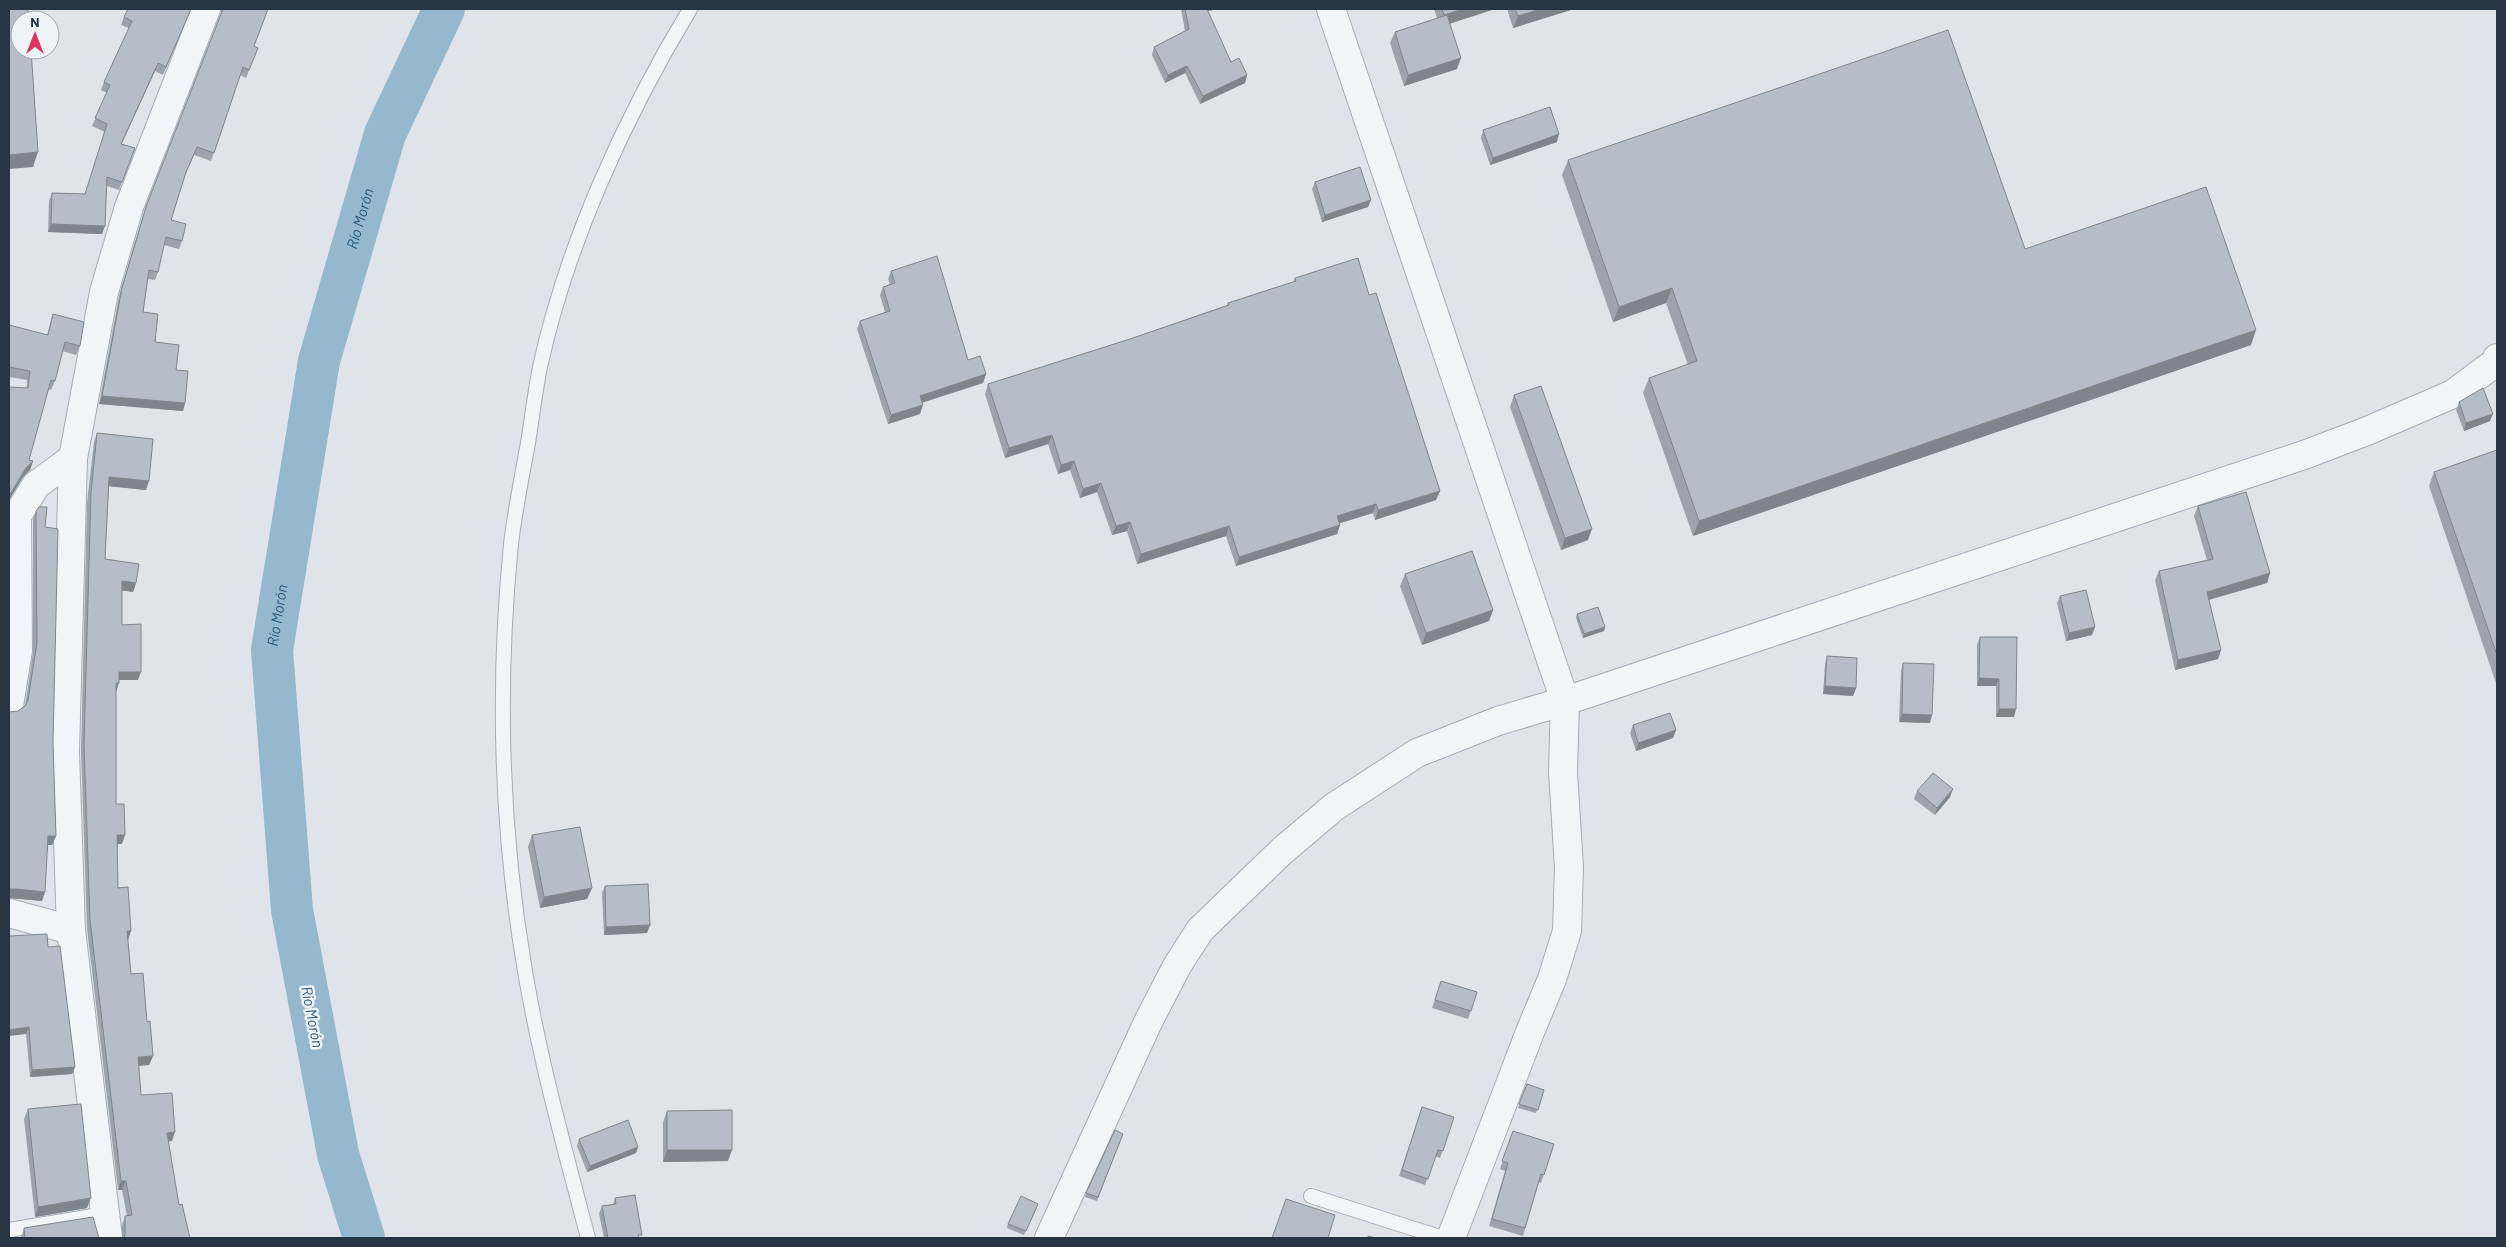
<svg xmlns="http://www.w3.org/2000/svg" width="2506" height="1247" font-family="Barlow,sans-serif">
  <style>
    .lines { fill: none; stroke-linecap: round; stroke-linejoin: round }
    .river { stroke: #95b8ce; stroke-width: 42 }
    .lane-casing { stroke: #a4acb5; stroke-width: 16 }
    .street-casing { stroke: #a4acb5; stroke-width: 30 }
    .lane { stroke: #f2f5f8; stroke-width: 14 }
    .street { stroke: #f2f5f8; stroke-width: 28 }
    .wall { fill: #9ca3ac }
    .shaded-wall { fill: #7f858c }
    .building { fill: #b5bec8; stroke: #7f858c }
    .labels { text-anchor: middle; stroke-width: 5; stroke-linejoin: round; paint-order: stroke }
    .water-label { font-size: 15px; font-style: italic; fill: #2b597b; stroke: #eef3f7 }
  </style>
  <rect width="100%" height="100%" fill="#dfe4ea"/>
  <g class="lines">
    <!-- river -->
    <path class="river" id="s1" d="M364,1238L338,1154L292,910L272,650L319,361L385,134L444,9"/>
    <defs>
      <g id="lane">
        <polyline points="1311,1196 1443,1238"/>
        <polyline points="9,1230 105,1214"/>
        <path d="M588,1238C565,1150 540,1061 525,971C501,831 497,685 511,544C515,510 522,476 528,443C532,418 535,392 540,367C567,243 625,117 690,9"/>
      </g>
      <g id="street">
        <polyline points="1331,9 1565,701 1563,772 1569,868 1567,931 1552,979 1530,1032 1451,1238"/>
        <polyline points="9,706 18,650 17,516 36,485 73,458"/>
        <polyline points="9,913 71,930"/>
        <polyline points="108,1238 71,930 65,752 73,458 104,292 129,207 206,9"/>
        <polyline points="1049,1238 1148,1022 1177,966 1200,930 1282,851 1334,807 1417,753 1498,721 1565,701 2304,455 2367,431 2453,394 2496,362 2497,358"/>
      </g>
    </defs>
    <!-- lane casing -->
    <use href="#lane" class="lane-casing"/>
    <!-- street casing -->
    <use href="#street" class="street-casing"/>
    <!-- lane -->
    <use href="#lane" class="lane"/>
    <!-- street -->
    <use href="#street" class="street"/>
  </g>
  <!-- wall -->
  <g class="wall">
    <polygon points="191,9 163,75 155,71 121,144 135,148 119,190 107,186 102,234 48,232 49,201 52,193 85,194 105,132 92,126 107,93 101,90 104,82 129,28 121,25 124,17"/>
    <polygon points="221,9 268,9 254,46 258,48 246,78 240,75 211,161 194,155 185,176 171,220 182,241 179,249 164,245 158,272 155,280 148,279 143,312 155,342 176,370 185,403 183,411 99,404 119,296 144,212 221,14"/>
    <polygon points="1181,9 1219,9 1207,11 1231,62 1247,75 1245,83 1200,104 1185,73 1165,83 1152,55 1154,47 1185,31"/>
    <polygon points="1434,9 1495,9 1450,23 1457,69 1404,86 1390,43 1395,32 1437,18"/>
    <polygon points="1507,9 1574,9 1513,28"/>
    <polygon points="1483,130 1557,142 1490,165 1481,138"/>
    <polygon points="1568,160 2025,249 2251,345 1693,536 1643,393 1649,378 1688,365 1666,303 1613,322 1562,175"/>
    <polygon points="1315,182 1371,200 1368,207 1322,222 1312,189"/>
    <polygon points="891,271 968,360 986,374 983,383 922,403 920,414 888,424 857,329 860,321 885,312 880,295 883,287 890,284 888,279"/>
    <polygon points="1295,278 1369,295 1440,491 1436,500 1375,520 1373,513 1340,523 1337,534 1236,566 1226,536 1137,564 1127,531 1112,535 1097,492 1080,498 1070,470 1058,474 1048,444 1005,458 985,394 988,384 1130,339 1227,305 1228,303 1293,282"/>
    <polygon points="53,314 80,346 76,355 62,351 55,381 51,390 48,389 29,460 33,461 30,470 23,477 27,380 9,377 9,325 47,335"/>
    <polygon points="1514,395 1588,540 1561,550 1510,407"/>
    <polygon points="2459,402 2490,421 2464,431 2456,410"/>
    <polygon points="97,433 146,490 109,486 105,559 136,583 133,592 122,590 122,625 138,680 119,680 116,692 116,804 122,844 117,844 118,888 128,940 131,974 147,1022 153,1056 149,1065 139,1066 141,1095 172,1141 168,1141 179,1205 190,1238 122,1238 122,1225 125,1216 127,1216 122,1190 118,1190 87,929 81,752 87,502 94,442"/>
    <polygon points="2497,450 2497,686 2429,486 2434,472"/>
    <polygon points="2198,506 2270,573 2267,583 2209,600 2221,650 2218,659 2175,670 2155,580 2159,571 2207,560 2194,516"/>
    <polygon points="36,511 45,527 56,836 52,845 48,845 42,901 13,898 18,711 25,706 33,652 33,520"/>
    <polygon points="1405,574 1493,610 1489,621 1422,645 1400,586"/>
    <polygon points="2060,596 2092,635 2066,641 2057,603"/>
    <polygon points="1577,614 1605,627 1604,631 1583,638 1576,618"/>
    <polygon points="1980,637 2017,637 2014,717 1996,717 1996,686 1977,686 1977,645"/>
    <polygon points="1827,656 1856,688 1853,696 1823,694 1825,664"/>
    <polygon points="1903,663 1930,723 1899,722 1901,671"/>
    <polygon points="1633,725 1676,730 1673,738 1636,751 1630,733"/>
    <polygon points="1917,791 1950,797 1935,815 1914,799"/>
    <polygon points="532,835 592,888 587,899 540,908 528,847"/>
    <polygon points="605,886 647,933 604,935 602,893"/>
    <polygon points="9,936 48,947 75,1067 72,1074 30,1077 26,1034"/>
    <polygon points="1441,981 1477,992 1468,1019 1432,1008"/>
    <polygon points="1527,1084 1544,1090 1536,1113 1518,1108"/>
    <polygon points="1422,1107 1454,1117 1440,1158 1435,1156 1425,1185 1399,1176"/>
    <polygon points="28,1109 87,1208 35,1217 24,1119"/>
    <polygon points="667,1111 728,1161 663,1162 663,1122"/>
    <polygon points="1513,1131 1554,1144 1541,1183 1539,1182 1523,1236 1489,1226 1505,1171 1500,1169"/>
    <polygon points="1123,1134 1097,1201 1085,1197 1086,1193"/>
    <polygon points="579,1139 638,1147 636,1153 587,1172 577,1146"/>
    <polygon points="615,1198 640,1238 604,1238 599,1214 602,1206 613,1204"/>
    <polygon points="1037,1208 1024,1235 1007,1228 1008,1224"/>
    <polygon points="24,1228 99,1238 21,1238"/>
  </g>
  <!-- shaded-wall -->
  <g class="shaded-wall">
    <polygon points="1203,9 1219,9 1202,12"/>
    <polygon points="1463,9 1495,9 1440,27 1444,15"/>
    <polygon points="1541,9 1574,9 1513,28 1518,16"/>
    <polygon points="1461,58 1457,69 1404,86 1408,75"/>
    <polygon points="158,63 155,71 118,152 121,144"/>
    <polygon points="1187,66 1185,73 1165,83 1168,75"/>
    <polygon points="1247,75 1245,83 1200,104 1203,96"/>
    <polygon points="1559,134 1557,142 1490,165 1493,158"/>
    <polygon points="38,152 33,167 9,169 9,155"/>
    <polygon points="1371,200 1368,207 1322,222 1325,215"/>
    <polygon points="51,224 105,226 102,234 48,232"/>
    <polygon points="1672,288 1666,303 1613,322 1619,307"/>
    <polygon points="2256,330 2251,345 1693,536 1699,521"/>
    <polygon points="986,374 983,383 917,404 920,396"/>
    <polygon points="102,396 185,403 183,411 99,404"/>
    <polygon points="923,405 920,414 888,424 891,415"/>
    <polygon points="2493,414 2490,421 2464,431 2466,423"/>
    <polygon points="1052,435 1048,444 1005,458 1009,448"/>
    <polygon points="33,461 30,470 23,477 9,500 9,496 26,468"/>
    <polygon points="1074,461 1070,470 1058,474 1061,465"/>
    <polygon points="109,477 149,481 146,490 106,486"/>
    <polygon points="1101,483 1097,492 1080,498 1083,489"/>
    <polygon points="1440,491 1436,500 1375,520 1378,510"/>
    <polygon points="1376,504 1373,513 1334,525 1337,516"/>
    <polygon points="1130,522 1127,531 1112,535 1116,526"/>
    <polygon points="1340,525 1337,534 1236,566 1239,557"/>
    <polygon points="1229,526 1226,536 1137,564 1141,554"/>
    <polygon points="1592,529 1588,540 1561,550 1565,538"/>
    <polygon points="2270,573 2267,583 2204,601 2207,592"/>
    <polygon points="122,581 136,583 133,592 119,590"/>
    <polygon points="1493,610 1489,621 1422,645 1426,633"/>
    <polygon points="1605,627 1604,631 1583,638 1584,634"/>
    <polygon points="2095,627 2092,635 2066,641 2069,633"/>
    <polygon points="2221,650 2218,659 2175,670 2178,660"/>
    <polygon points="119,672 141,672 138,680 116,680"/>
    <polygon points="1979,678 1999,679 1996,686 1977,686"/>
    <polygon points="116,683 119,683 116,692"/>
    <polygon points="1825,686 1856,688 1853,696 1823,694"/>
    <polygon points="1999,709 2016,709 2014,717 1996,717"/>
    <polygon points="1902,714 1932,715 1930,723 1899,722"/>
    <polygon points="1676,730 1673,738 1636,751 1638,743"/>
    <polygon points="1953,789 1950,797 1935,815 1937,808"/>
    <polygon points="117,835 125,835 122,844 114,844"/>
    <polygon points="48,836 56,836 52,845 45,845"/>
    <polygon points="592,888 587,899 540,908 544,897"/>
    <polygon points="9,889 16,889 45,892 42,901 9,898"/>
    <polygon points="650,925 647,933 604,935 606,927"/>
    <polygon points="127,931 131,931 128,940"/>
    <polygon points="29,1027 26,1034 9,1036 9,1030"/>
    <polygon points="153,1056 149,1065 135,1066 138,1057"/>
    <polygon points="75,1067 72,1074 30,1077 32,1070"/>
    <polygon points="175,1132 172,1141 164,1142 167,1133"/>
    <polygon points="638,1147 636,1153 587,1172 590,1166"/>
    <polygon points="667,1150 732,1150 728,1161 663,1162"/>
    <polygon points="121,1181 126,1181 122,1190 118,1190"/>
    <polygon points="91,1198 87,1208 35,1217 38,1207"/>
  </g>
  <!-- building -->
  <g class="building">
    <polygon points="9,9 28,9 29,20 20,20 20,50 31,50 38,152 9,155"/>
    <polygon points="128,9 191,9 166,67 158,63 121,144 135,148 122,182 107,177 105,226 51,224 52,193 85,194 107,124 95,118 110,85 104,82 132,21 124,17"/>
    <polygon points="223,9 268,9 254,46 258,48 249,70 243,67 214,153 197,147 186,172 171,220 186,224 182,241 166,237 158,272 149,270 143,312 158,314 155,342 179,345 176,370 188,371 185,403 102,396 122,288 147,204"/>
    <polygon points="1185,9 1207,9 1231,62 1239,58 1247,75 1203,96 1187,66 1168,75 1154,47 1189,29"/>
    <polygon points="1442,9 1463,9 1444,15"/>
    <polygon points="1515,9 1541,9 1518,16"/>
    <polygon points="1447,15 1461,58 1408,75 1395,32"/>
    <polygon points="1948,30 2025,249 2206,187 2256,330 1699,521 1649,378 1697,361 1672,288 1619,307 1568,160"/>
    <polygon points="1550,107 1559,134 1493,158 1483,130"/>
    <polygon points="1360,167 1371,200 1325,215 1315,182"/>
    <polygon points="937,256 968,360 980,356 986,374 920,396 923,405 891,415 860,321 890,311 883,287 895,283 891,271"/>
    <polygon points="1358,258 1369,295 1376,293 1440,491 1378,510 1376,504 1337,516 1340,525 1239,557 1229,526 1141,554 1130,522 1116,526 1101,483 1083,489 1074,461 1061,465 1052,435 1009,448 988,384 1130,339 1229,305 1228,303 1296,281 1295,278"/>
    <polygon points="53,314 84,322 80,346 65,342 55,381 51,380 29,460 33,461 26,468 9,496 9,387 28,388 30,371 9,367 9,325 48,335"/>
    <polygon points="1541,386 1592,529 1565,538 1514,395"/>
    <polygon points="2483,388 2493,414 2466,423 2459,402"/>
    <polygon points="97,433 153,439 149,481 109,477 105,559 139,564 136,583 122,581 122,625 141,624 141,672 119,672 119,683 116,683 116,804 124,804 125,835 117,835 118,888 128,887 131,931 127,931 131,974 143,973 147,1022 150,1021 153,1056 138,1057 141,1095 172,1093 175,1132 167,1133 179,1205 182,1204 190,1238 123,1238 125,1236 125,1216 132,1215 126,1181 121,1181 90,920 84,743 91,493"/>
    <polygon points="2497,450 2497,655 2434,472"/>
    <polygon points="2246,492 2270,573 2207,592 2221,650 2178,660 2159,571 2213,559 2198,506"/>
    <polygon points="39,507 47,507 45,527 58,529 53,742 56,836 48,836 45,892 16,889 9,889 9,712 18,711 25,706 28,700 37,643 36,511"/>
    <polygon points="1472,551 1493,610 1426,633 1405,574"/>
    <polygon points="2086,590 2095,627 2069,633 2060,596"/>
    <polygon points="1598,607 1605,627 1584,634 1577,614"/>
    <polygon points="1980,637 2017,637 2016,709 1999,709 1999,679 1979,678"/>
    <polygon points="1827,656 1857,658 1856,688 1825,686"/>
    <polygon points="1903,663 1934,664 1932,715 1902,714"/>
    <polygon points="1670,713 1676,730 1638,743 1633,725"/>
    <polygon points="1933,773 1953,789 1937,808 1917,791"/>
    <polygon points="580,827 592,888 544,897 532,835"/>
    <polygon points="648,884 650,925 606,927 605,886"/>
    <polygon points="9,922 9,936 47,934 48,947 60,946 75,1067 32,1070 29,1027 9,1030"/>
    <polygon points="1441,981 1477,992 1471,1011 1435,1000"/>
    <polygon points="1527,1084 1544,1090 1538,1110 1519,1104"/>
    <polygon points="81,1104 91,1198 38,1207 28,1109"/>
    <polygon points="1422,1107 1454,1117 1443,1151 1438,1150 1428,1179 1402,1170"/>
    <polygon points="732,1110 732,1150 667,1150 667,1111"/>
    <polygon points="628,1120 638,1147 590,1166 579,1139"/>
    <polygon points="1115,1130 1123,1134 1098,1197 1086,1193"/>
    <polygon points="1513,1131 1554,1144 1544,1175 1541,1174 1525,1228 1492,1219 1508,1163 1502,1161"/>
    <polygon points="635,1195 642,1235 638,1235 639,1238 608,1238 602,1206 616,1204 615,1198"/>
    <polygon points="1021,1196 1038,1204 1026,1231 1008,1224"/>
    <polygon points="1286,1199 1335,1215 1328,1238 1272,1238"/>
    <polygon points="93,1217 99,1238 25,1238 24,1228"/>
    <polygon points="1368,1236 1376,1238 1368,1238"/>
  </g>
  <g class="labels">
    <!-- water labels -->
    <g class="water-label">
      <text dy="5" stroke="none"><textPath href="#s1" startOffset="1038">Río Morón</textPath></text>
      <text dy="5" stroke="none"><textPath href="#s1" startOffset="632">Río Morón</textPath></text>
      <text transform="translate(312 1017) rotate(79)" y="5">Río Morón</text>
    </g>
  </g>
  <!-- border -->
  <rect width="2506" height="1247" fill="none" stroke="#263443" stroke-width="20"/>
  <!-- north arrow -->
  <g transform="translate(35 35)"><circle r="24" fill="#eef3f7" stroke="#9ea7af"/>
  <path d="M0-4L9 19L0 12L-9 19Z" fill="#dd3564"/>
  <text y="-8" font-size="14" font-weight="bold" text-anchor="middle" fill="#263443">N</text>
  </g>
</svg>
